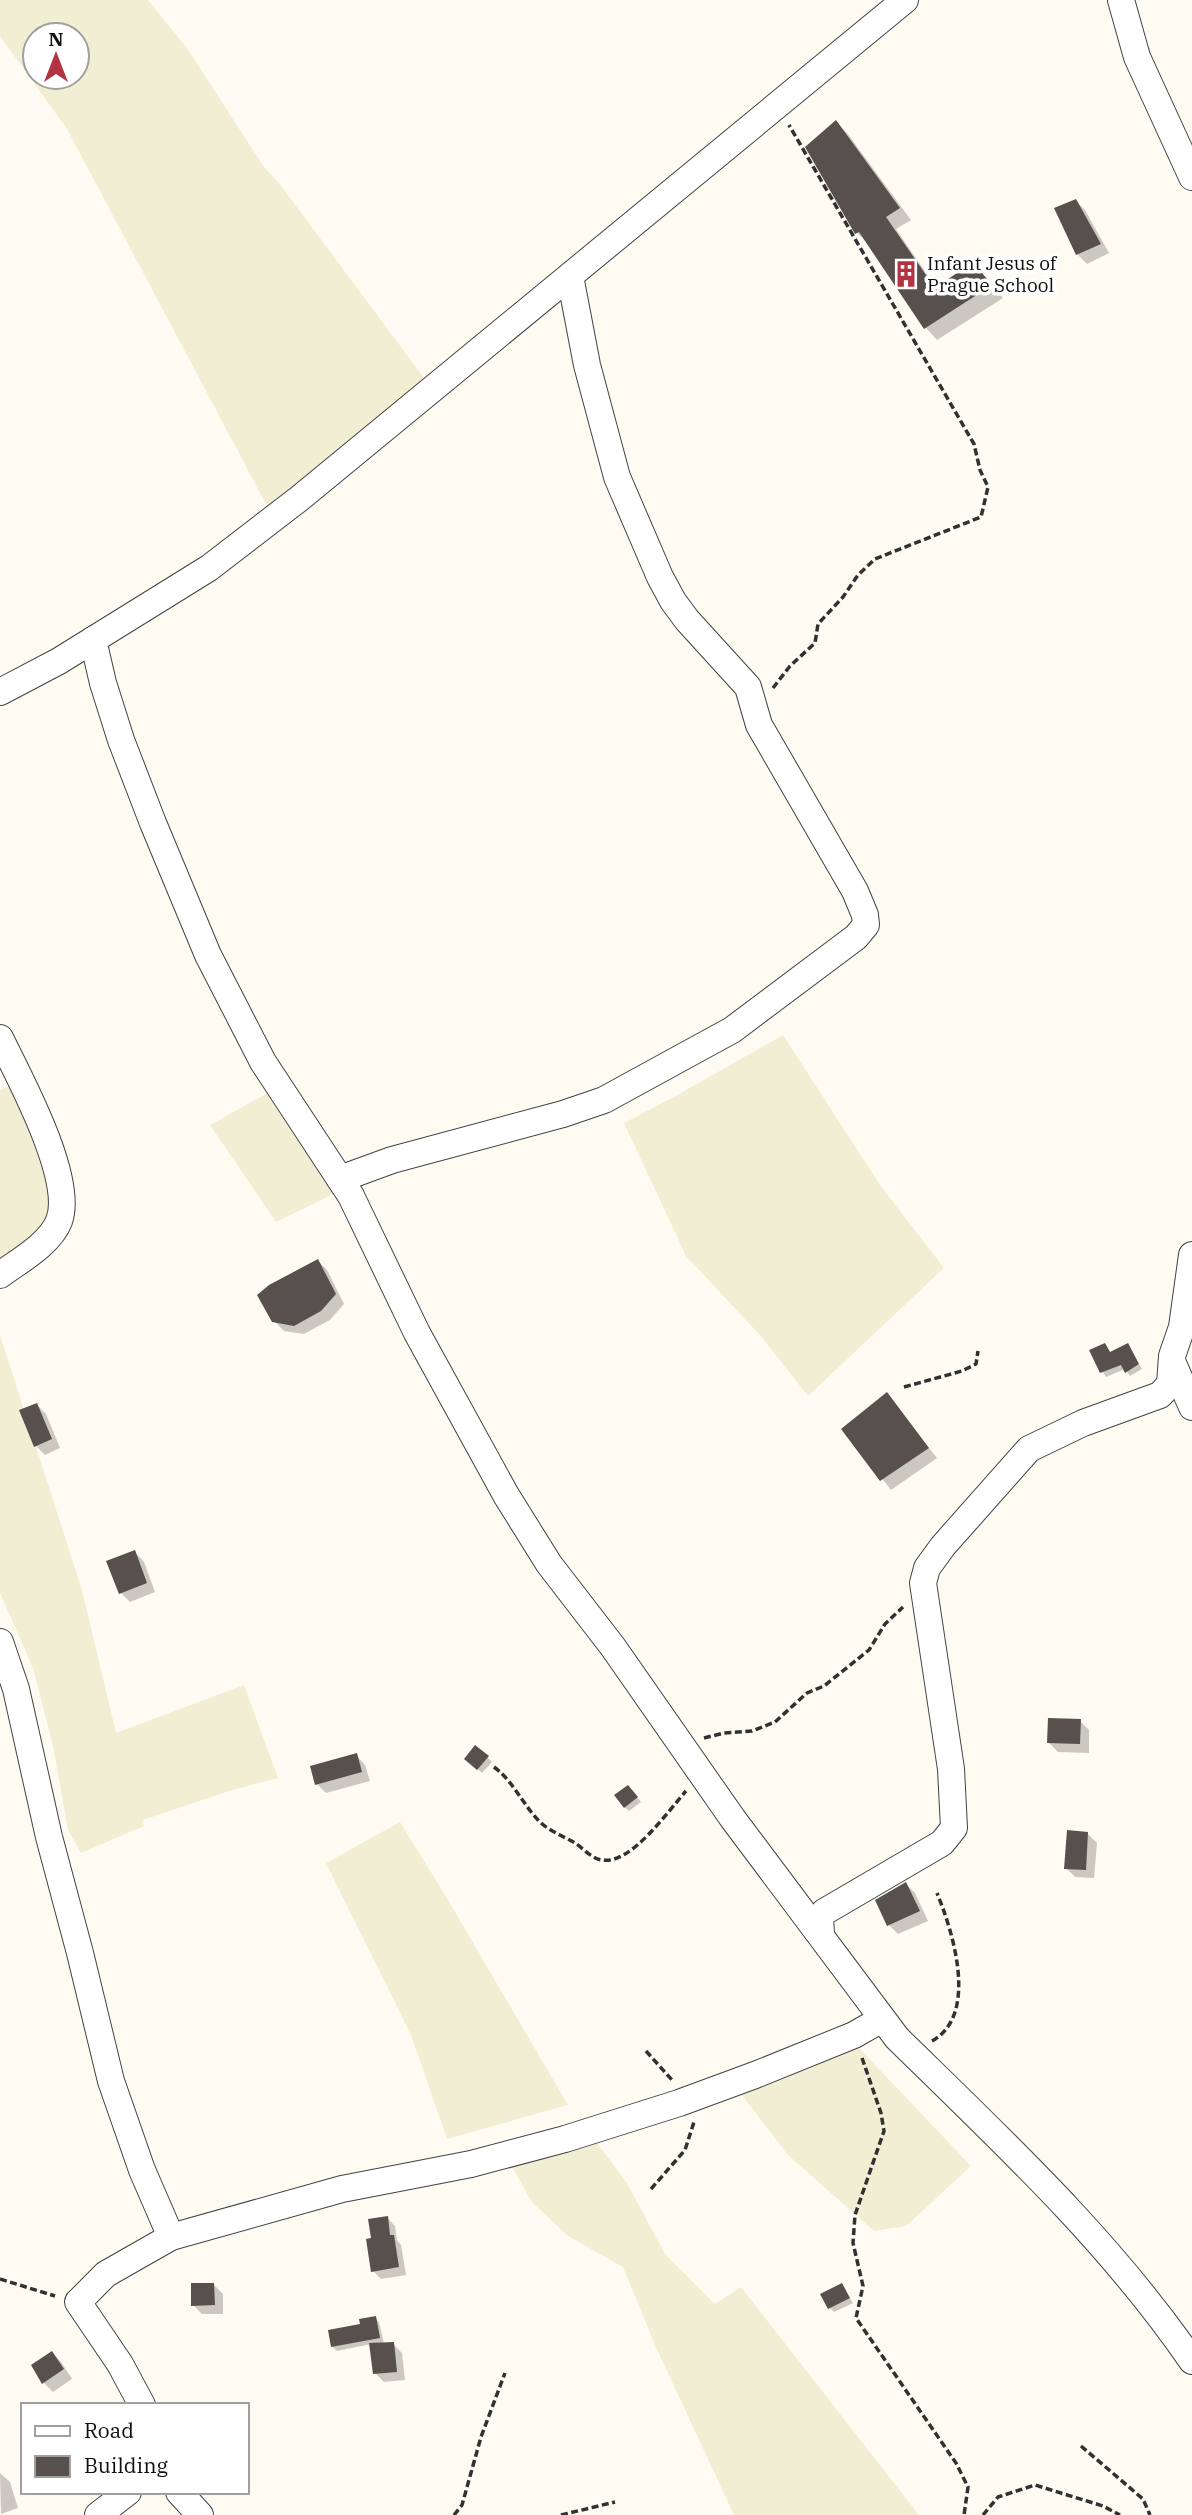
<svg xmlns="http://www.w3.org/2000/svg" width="1192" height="2515" font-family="'IBM Plex Serif',serif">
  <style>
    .farmland { fill: #f2eed4; fill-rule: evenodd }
    .shadow { fill: #0003 }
    .building { fill: #57504c }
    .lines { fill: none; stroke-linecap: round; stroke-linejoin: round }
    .minor-casing { stroke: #424242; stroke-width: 28 }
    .path { stroke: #313131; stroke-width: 3.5; stroke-dasharray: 7 3.5; stroke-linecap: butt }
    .minor { stroke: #fff; stroke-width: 26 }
    .labels { text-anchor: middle; stroke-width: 7; stroke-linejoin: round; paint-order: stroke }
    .poi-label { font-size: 19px; fill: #0f0f0f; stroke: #fff; text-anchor: start }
  </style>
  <rect width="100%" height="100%" fill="#fefbf2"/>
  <!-- farmland -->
  <g class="farmland">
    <path d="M0,0H148L187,48L264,167L279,183L424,378L355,439L267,506L67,129L0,36ZM35,35H77V77H35Z"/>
    <polygon points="783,1035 880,1185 944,1268 808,1396 759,1334 686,1256 624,1123 674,1097"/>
    <polygon points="21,1081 61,1213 0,1275 0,1090"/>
    <polygon points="275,1089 342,1190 276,1222 210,1125"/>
    <polygon points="0,1335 82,1590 116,1733 244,1685 278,1778 229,1791 143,1820 144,1826 81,1853 68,1830 53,1746 33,1668 0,1593"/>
    <polygon points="400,1822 448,1900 568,2105 447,2139 411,2035 326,1863"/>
    <polygon points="854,2035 859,2048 971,2166 906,2226 874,2231 788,2155 741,2094"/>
    <polygon points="594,2139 627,2183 665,2254 715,2304 741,2287 919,2515 734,2515 655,2345 623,2267 568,2236 532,2202 508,2160"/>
  </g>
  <!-- shadow -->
  <g class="shadow">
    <polygon points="836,122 847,133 911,220 896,229 937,289 984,276 1003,298 937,340 926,328 869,244 857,233"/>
    <polygon points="1076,201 1085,210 1109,253 1087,264 1077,254"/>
    <polygon points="318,1261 327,1270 344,1304 330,1320 304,1334 284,1331 274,1321"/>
    <polygon points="1105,1345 1111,1353 1128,1345 1142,1369 1130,1376 1125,1369 1106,1377 1091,1351"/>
    <polygon points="887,1395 937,1458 891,1490 843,1429"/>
    <polygon points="37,1405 46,1414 60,1448 45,1455 36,1446"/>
    <polygon points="135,1552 144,1562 155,1592 130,1602 121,1593"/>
    <polygon points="1080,1721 1089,1730 1089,1753 1058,1752 1049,1743"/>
    <polygon points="356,1755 365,1765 370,1781 326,1793 317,1784"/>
    <polygon points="488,1758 492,1762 482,1773 466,1759"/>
    <polygon points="632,1791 641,1802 629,1811 625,1807"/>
    <polygon points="1087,1833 1097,1843 1094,1878 1075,1877 1066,1868"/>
    <polygon points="906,1884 915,1893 928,1921 898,1934 889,1925"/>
    <polygon points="387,2218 395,2226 397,2240 401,2245 406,2275 381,2279 373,2271 373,2240"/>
    <polygon points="214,2285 223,2294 223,2314 202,2314 193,2305"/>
    <polygon points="841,2285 853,2303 834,2312 830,2308"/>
    <polygon points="375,2318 379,2322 384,2344 393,2344 402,2353 405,2380 384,2382 375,2373 371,2344 337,2351 332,2346"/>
    <polygon points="52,2353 61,2362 72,2379 53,2392 44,2383 33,2366"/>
    <polygon points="90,2402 111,2402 114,2405 90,2405"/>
    <polygon points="0,2473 10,2482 18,2508 1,2514"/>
  </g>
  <!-- building -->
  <g class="building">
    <polygon points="836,120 900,208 886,217 935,288 973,262 992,285 924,329 859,232 855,234 805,147"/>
    <polygon points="1076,199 1101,244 1076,255 1054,208"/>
    <polygon points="318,1259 336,1294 321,1311 294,1326 272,1322 257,1295 269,1285"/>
    <polygon points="1105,1343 1110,1352 1128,1343 1139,1364 1125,1373 1121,1365 1100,1373 1089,1350"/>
    <polygon points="887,1392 929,1448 880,1481 841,1429"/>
    <polygon points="37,1403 52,1439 34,1447 19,1410"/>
    <polygon points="135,1550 147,1583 119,1594 106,1561"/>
    <polygon points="1048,1718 1081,1719 1080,1744 1047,1743"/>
    <polygon points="475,1745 489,1756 477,1770 464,1759"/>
    <polygon points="357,1753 362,1772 315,1785 310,1766"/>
    <polygon points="628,1785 638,1797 624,1808 614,1795"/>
    <polygon points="1067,1830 1088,1832 1086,1870 1064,1869"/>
    <polygon points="906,1882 920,1911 887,1926 875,1900"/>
    <polygon points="388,2216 390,2235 394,2235 399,2267 371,2272 366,2239 371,2238 368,2219"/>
    <polygon points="191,2283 214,2283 215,2305 191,2306"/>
    <polygon points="842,2283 850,2298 828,2309 820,2294"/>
    <polygon points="376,2316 380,2338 331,2347 328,2330 360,2324 359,2319"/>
    <polygon points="394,2342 397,2372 373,2374 369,2343"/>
    <polygon points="52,2351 64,2369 42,2384 31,2365"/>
  </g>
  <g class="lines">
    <defs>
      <g id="minor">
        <polyline points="1121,0 1137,57 1192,177"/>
        <path d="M93,640L103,683L121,740L153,823L208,955L263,1062L351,1196L417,1333L506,1495L549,1564L613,1647L733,1819L897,2038C1001,2140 1109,2240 1192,2361"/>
        <polyline points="0,692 59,661 209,568 300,498 905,0"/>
        <path d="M0,1038C19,1077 75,1179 59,1221C50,1244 19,1261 0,1275"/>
        <polyline points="340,1179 392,1160 563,1114 604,1100 732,1030 856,937 866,925 865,915 855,891 759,725 748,687 687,620 673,601 660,577 617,477 587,365 570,276"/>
        <polyline points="1172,1361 1192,1407"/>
        <polyline points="0,1642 16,1689 49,1837 80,1953 111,2081 142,2170 171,2237"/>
        <polyline points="821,1934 820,1917 824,1912 942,1843 954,1828 951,1769 923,1583 927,1568 943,1546 1029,1449 1083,1423 1160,1395 1170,1384 1172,1356 1182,1327 1192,1255"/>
        <polyline points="142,2405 120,2364 78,2302 106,2274 171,2237 342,2189 471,2164 565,2139 679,2103 755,2075 854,2035 882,2019"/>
        <polyline points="179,2492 200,2515"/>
        <polyline points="98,2515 128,2492"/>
      </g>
    </defs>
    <!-- minor casing -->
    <use href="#minor" class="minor-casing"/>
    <!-- path -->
    <g class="path">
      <polyline points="773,688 790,666 815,643 818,624 843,597 858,575 875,559 981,517 988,487 980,470 974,444 789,125"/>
      <polyline points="904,1387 962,1371 976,1364 978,1351"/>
      <polyline points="704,1738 724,1733 752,1731 775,1722 807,1693 824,1686 869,1650 885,1624 903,1607"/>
      <path d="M494,1767C513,1781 522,1803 538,1820C547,1830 563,1836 575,1843C583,1848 592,1859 602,1860C631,1865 668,1811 686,1791"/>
      <path d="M932,2041C979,2015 953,1932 937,1893"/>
      <polyline points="646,2051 672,2080"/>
      <polyline points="862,2058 881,2113 884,2131 855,2215 853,2243 863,2286 856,2318 956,2463 968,2487 964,2515"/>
      <polyline points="651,2189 685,2150 694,2122"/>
      <polyline points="0,2279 55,2296"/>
      <polyline points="1081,2446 1143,2499 1150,2515"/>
      <polyline points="454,2515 462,2505 481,2437 505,2373"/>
      <polyline points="561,2515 615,2502"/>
      <polyline points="983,2515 998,2497 1035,2485 1103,2506 1120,2515"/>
    </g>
    <!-- minor -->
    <use href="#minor" class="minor"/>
  </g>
  <!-- icons -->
  <defs>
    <symbol id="building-bare" viewBox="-9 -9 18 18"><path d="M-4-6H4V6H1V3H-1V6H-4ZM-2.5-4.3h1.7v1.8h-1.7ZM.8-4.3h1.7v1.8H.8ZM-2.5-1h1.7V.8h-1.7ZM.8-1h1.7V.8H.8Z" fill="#b33342" stroke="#fff" stroke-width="2.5" paint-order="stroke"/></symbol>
  </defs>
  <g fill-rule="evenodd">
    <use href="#building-bare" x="887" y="255" width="38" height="38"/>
  </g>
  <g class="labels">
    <!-- poi labels -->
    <g class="poi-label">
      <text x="927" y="270">Infant Jesus of<tspan x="927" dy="22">Prague School</tspan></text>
    </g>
  </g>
  <!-- legend -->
  <rect x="21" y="2403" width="228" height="91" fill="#ffffff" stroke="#9f9f9f" stroke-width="2"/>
  <rect x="35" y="2426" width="35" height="10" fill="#ffffff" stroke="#9f9f9f" stroke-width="2"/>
  <text x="84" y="2438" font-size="21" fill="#0f0f0f">Road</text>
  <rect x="35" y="2456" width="35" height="21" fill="#57504c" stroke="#9f9f9f" stroke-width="2"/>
  <text x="84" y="2473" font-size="21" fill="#0f0f0f">Building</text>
  <!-- north arrow -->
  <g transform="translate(56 56)"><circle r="33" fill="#ffffff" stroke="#9f9f9f" stroke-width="2"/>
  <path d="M0-5L12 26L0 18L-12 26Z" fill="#b33342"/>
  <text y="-10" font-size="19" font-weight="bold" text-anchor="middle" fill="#0f0f0f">N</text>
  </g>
</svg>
